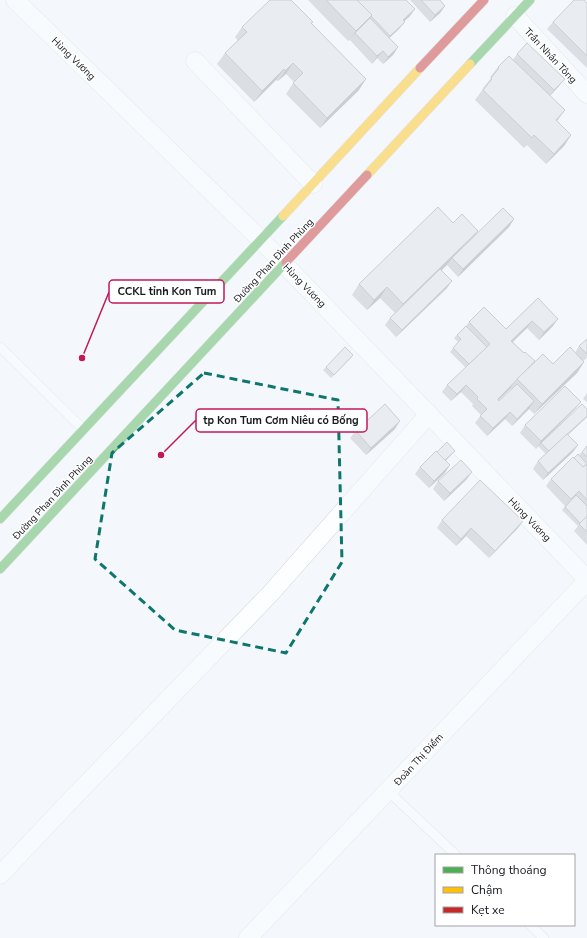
<svg xmlns="http://www.w3.org/2000/svg" width="587" height="938" font-family="'Nunito Sans',sans-serif">
  <style>
    .lines { fill: none; stroke-linecap: round; stroke-linejoin: round }
    .lane-casing { stroke: #d0d3d8; stroke-width: 10 }
    .street-casing { stroke: #d0d3d8; stroke-width: 19 }
    .fast-casing { stroke: #d1d2d6; stroke-width: 10 }
    .slow-casing { stroke: #d1d2d6; stroke-width: 10 }
    .jam-casing { stroke: #d1d2d6; stroke-width: 10 }
    .lane { stroke: #fdfeff; stroke-width: 9 }
    .street { stroke: #fdfeff; stroke-width: 18 }
    .fast { stroke: #4caf50; stroke-width: 9 }
    .slow { stroke: #ffc107; stroke-width: 9 }
    .jam { stroke: #c62828; stroke-width: 9 }
    .wall { fill: #bcbfc3; fill-rule: evenodd }
    .shaded-wall { fill: #999b9f }
    .building { fill: #dbdee3; stroke: #999b9f }
    .marked { fill: none; stroke: #0f766e; stroke-width: 3; stroke-dasharray: 8 5; stroke-linejoin: round }
    .labels { text-anchor: middle; stroke-width: 3; stroke-linejoin: round; paint-order: stroke }
    .street-label { font-size: 10px; fill: #171a1f; stroke: #fff }
    .leader { fill: none; stroke: #c2185b; stroke-width: 1.5 }
    .callout-dot { fill: #c2185b; stroke: #fff; stroke-width: 1.5 }
    .callout { fill: #fff; stroke: #c2185b; stroke-width: 1.5 }
    .callout-label { font-size: 11px; text-anchor: middle; font-weight: bold; fill: #171a1f }
  </style>
  <rect width="100%" height="100%" fill="#f4f7fc"/>
  <g class="lines">
    <defs>
      <g id="lane">
        <polyline points="0,347 83,429"/>
        <polyline points="388,791 456,855"/>
        <polyline points="530,925 544,938"/>
      </g>
      <g id="street">
        <polyline points="15,0 261,240 587,579"/>
        <polyline points="515,16 587,94"/>
        <polyline points="195,61 313,184"/>
        <polyline points="0,875 68,803 270,594 429,414"/>
        <polyline points="248,938 587,581"/>
      </g>
      <g id="fast">
        <polyline points="470,64 530,0"/>
        <polyline points="0,519 283,216"/>
        <polyline points="0,569 286,262"/>
      </g>
      <g id="slow">
        <polyline points="367,175 470,64"/>
        <polyline points="283,216 420,68"/>
      </g>
      <g id="jam">
        <polyline points="420,68 484,0"/>
        <polyline points="286,262 367,175"/>
      </g>
    </defs>
    <!-- lane casing -->
    <use href="#lane" class="lane-casing"/>
    <!-- street casing -->
    <use href="#street" class="street-casing"/>
    <!-- fast casing -->
    <use href="#fast" class="fast-casing"/>
    <!-- slow casing -->
    <use href="#slow" class="slow-casing"/>
    <!-- jam casing -->
    <use href="#jam" class="jam-casing"/>
    <!-- lane -->
    <use href="#lane" class="lane"/>
    <!-- street -->
    <use href="#street" class="street"/>
    <!-- fast -->
    <use href="#fast" class="fast"/>
    <!-- slow -->
    <use href="#slow" class="slow"/>
    <!-- jam -->
    <use href="#jam" class="jam"/>
  </g>
  <!-- wall -->
  <g class="wall">
    <polygon points="308,0 406,0 415,9 410,16 404,21 405,22 399,29 389,38 398,47 393,55 383,64 377,58 372,64 350,40 348,41"/>
    <polygon points="410,0 440,0 445,6 440,13 430,22"/>
    <polygon points="587,3 587,68 547,29 553,22"/>
    <polygon points="311,23 359,90 320,128 286,94 294,82 286,74 278,81 276,80 254,102 217,64 225,53 238,41 235,37 242,27"/>
    <polygon points="517,54 559,86 550,96 557,121 571,135 564,146 546,164 527,145 524,148 475,100 483,89 483,88 491,78 490,77 498,67 513,60"/>
    <polygon points="514,219 509,227 458,277 447,265 442,270 447,288 396,337 385,325 390,318 395,313 380,298 367,310 352,295 359,284 453,223 476,234"/>
    <path d="M538,298L553,326L539,340L527,328L513,342L524,353L535,361L553,364L575,353L579,346L587,339V358L583,361L584,362L577,373L534,414L529,409L512,426L505,419L487,436L475,423L481,415L472,406L473,404L461,392L451,401L442,392L447,385L466,368L450,352L458,342L454,338L466,326L469,322L506,329ZM510,389L511,390L499,401V400Z"/>
    <polygon points="353,355 350,359 331,378 323,370 326,367"/>
    <polygon points="587,393 587,402 583,399"/>
    <polygon points="581,402 575,409 558,426 587,409 587,417 568,435 578,445 573,452 543,480 533,469 538,461 546,454 538,446 536,449 520,433 525,425"/>
    <polygon points="395,429 366,455 350,438 356,431"/>
    <polygon points="587,446 587,545 574,531 578,526 562,510 565,506 546,486 551,479 574,458 579,455 582,452"/>
    <polygon points="437,452 452,454 446,461 445,473 429,488 415,474 420,467"/>
    <polygon points="467,479 444,501 433,489 438,481"/>
    <polygon points="442,520 518,528 489,558 466,536 456,546 437,528"/>
  </g>
  <!-- shaded-wall -->
  <g class="shaded-wall">
    <polygon points="445,6 440,13 430,22 435,15"/>
    <polygon points="415,9 410,16 398,27 403,20"/>
    <polygon points="372,15 364,26 355,33 348,41 356,31"/>
    <polygon points="405,22 399,29 384,43 390,36"/>
    <polygon points="398,47 393,55 383,64 388,57"/>
    <polygon points="383,51 377,58 372,64 377,56"/>
    <polygon points="293,63 286,74 278,81 285,71"/>
    <polygon points="284,69 276,80 254,102 262,91"/>
    <polygon points="366,79 359,90 320,128 327,118"/>
    <polygon points="565,79 559,86 549,97 554,90"/>
    <polygon points="565,110 557,121 548,130 556,120"/>
    <polygon points="571,135 564,146 546,164 554,154"/>
    <polygon points="514,219 509,227 458,277 463,269"/>
    <polygon points="478,231 452,258 447,265 396,314 403,304"/>
    <polygon points="452,281 447,288 396,337 402,330"/>
    <polygon points="387,287 380,298 367,310 374,300"/>
    <polygon points="558,319 553,326 539,340 544,332"/>
    <polygon points="532,321 527,328 506,348 511,341"/>
    <polygon points="584,362 577,373 534,414 542,404"/>
    <polygon points="514,382 510,389 492,406 498,399"/>
    <polygon points="466,385 461,392 451,401 457,394"/>
    <polygon points="534,401 529,409 512,426 517,419"/>
    <polygon points="581,402 575,409 541,443 536,449 541,441"/>
    <polygon points="510,412 505,419 487,436 493,428"/>
    <polygon points="587,416 587,417 546,455 549,452"/>
    <polygon points="400,421 395,429 366,455 371,448"/>
    <polygon points="578,445 573,452 543,480 548,473"/>
    <polygon points="455,451 439,467 442,463"/>
    <polygon points="450,465 445,473 429,488 434,481"/>
    <polygon points="472,472 467,479 444,501 450,493"/>
    <polygon points="523,521 518,528 489,558 495,551"/>
    <polygon points="471,528 466,536 456,546 461,539"/>
  </g>
  <!-- building -->
  <g class="building">
    <polygon points="270,0 291,0 313,22 311,23 366,79 327,118 293,83 303,73 293,63 285,71 284,69 262,91 225,53 247,32 242,27"/>
    <polygon points="326,0 357,0 372,15 356,31"/>
    <polygon points="357,0 406,0 415,9 403,20 405,22 390,36 371,16 372,15"/>
    <polygon points="421,0 440,0 445,6 435,15"/>
    <polygon points="574,0 584,0 587,3 587,56 553,22"/>
    <polygon points="370,18 398,47 388,57 383,51 377,56 355,33"/>
    <polygon points="527,43 565,79 554,90 517,54"/>
    <polygon points="509,56 565,110 556,120 571,135 554,154 534,135 532,138 483,90 492,79 491,78 499,68 498,67"/>
    <polygon points="438,207 453,223 462,214 478,231 403,304 387,287 374,300 359,284"/>
    <polygon points="503,208 514,219 463,269 452,258"/>
    <polygon points="440,269 452,281 402,330 390,318"/>
    <polygon points="538,298 558,319 544,332 532,321 511,341 524,353 525,352 535,361 498,399 499,401 517,384 534,401 517,419 510,412 493,428 480,416 487,409 477,399 478,397 466,385 457,394 447,385 490,344 469,322 484,307 506,329"/>
    <polygon points="466,326 487,347 469,364 453,348 461,339 457,335"/>
    <polygon points="587,339 587,354 579,346"/>
    <polygon points="345,347 353,355 334,375 326,367"/>
    <polygon points="570,347 584,362 542,404 517,379 543,354 553,364"/>
    <polygon points="565,386 581,402 541,441 525,425"/>
    <polygon points="385,404 400,421 371,448 356,431"/>
    <polygon points="582,404 587,409 587,416 549,451 541,443"/>
    <polygon points="567,434 578,445 548,473 538,461"/>
    <polygon points="447,442 455,451 445,460 437,452"/>
    <polygon points="587,446 587,457 582,452"/>
    <polygon points="436,451 450,465 434,481 420,467"/>
    <polygon points="578,454 587,464 583,467 574,458"/>
    <polygon points="573,457 583,467 587,464 587,500 579,491 571,499 551,479"/>
    <polygon points="461,460 472,472 450,493 438,481"/>
    <polygon points="480,480 523,521 495,551 471,528 461,539 442,520"/>
    <polygon points="576,495 587,506 587,516 580,523 565,507"/>
    <polygon points="587,516 587,532 579,524"/>
  </g>
  <!-- marked area -->
  <path d="M0 0H587V938H0ZM204,373L338,400L342,562L286,653L175,630L95,559L112,453Z" fill="#f4f7fc" fill-opacity=".55" fill-rule="evenodd"/>
  <path class="marked" d="M204,373L338,400L342,562L286,653L175,630L95,559L112,453Z"/>
  <g class="labels">
    <!-- street labels -->
    <g class="street-label">
      <text transform="translate(551 55) rotate(47)" y="4">Trần Nhân Tông</text>
      <text transform="translate(74 58) rotate(44)" y="4">Hùng Vương</text>
      <text transform="translate(273 260) rotate(-47)" y="4">Đường Phan Đình Phùng</text>
      <text transform="translate(305 285) rotate(46)" y="4">Hùng Vương</text>
      <text transform="translate(52 497) rotate(-47)" y="4">Đường Phan Đình Phùng</text>
      <text transform="translate(530 519) rotate(46)" y="4">Hùng Vương</text>
      <text transform="translate(418 759) rotate(-47)" y="4">Đoàn Thị Điểm</text>
    </g>
  </g>
  <!-- callouts -->
  <path class="leader" d="M82 358L109 292M161 455L196 420"/>
  <g class="callout-dot">
    <circle cx="82" cy="358" r="4"/>
    <circle cx="161" cy="455" r="4"/>
  </g>
  <g class="callout">
    <rect x="109" y="280" width="115" height="23" rx="4"/>
    <rect x="196" y="409" width="171" height="23" rx="4"/>
  </g>
  <g class="callout-label">
    <text x="167" y="295">CCKL tỉnh Kon Tum</text>
    <text x="281" y="424">tp Kon Tum Cơm Niêu có Bống</text>
  </g>
  <!-- legend -->
  <rect x="435" y="854" width="140" height="72" fill="#ffffff" stroke="#a2a3a5"/>
  <rect x="443" y="867" width="20" height="6" fill="#4caf50" stroke="#a2a3a5"/>
  <text x="471" y="874" font-size="12" fill="#171a1f">Thông thoáng</text>
  <rect x="443" y="887" width="20" height="6" fill="#ffc107" stroke="#a2a3a5"/>
  <text x="471" y="894" font-size="12" fill="#171a1f">Chậm</text>
  <rect x="443" y="907" width="20" height="6" fill="#c62828" stroke="#a2a3a5"/>
  <text x="471" y="914" font-size="12" fill="#171a1f">Kẹt xe</text>
</svg>
